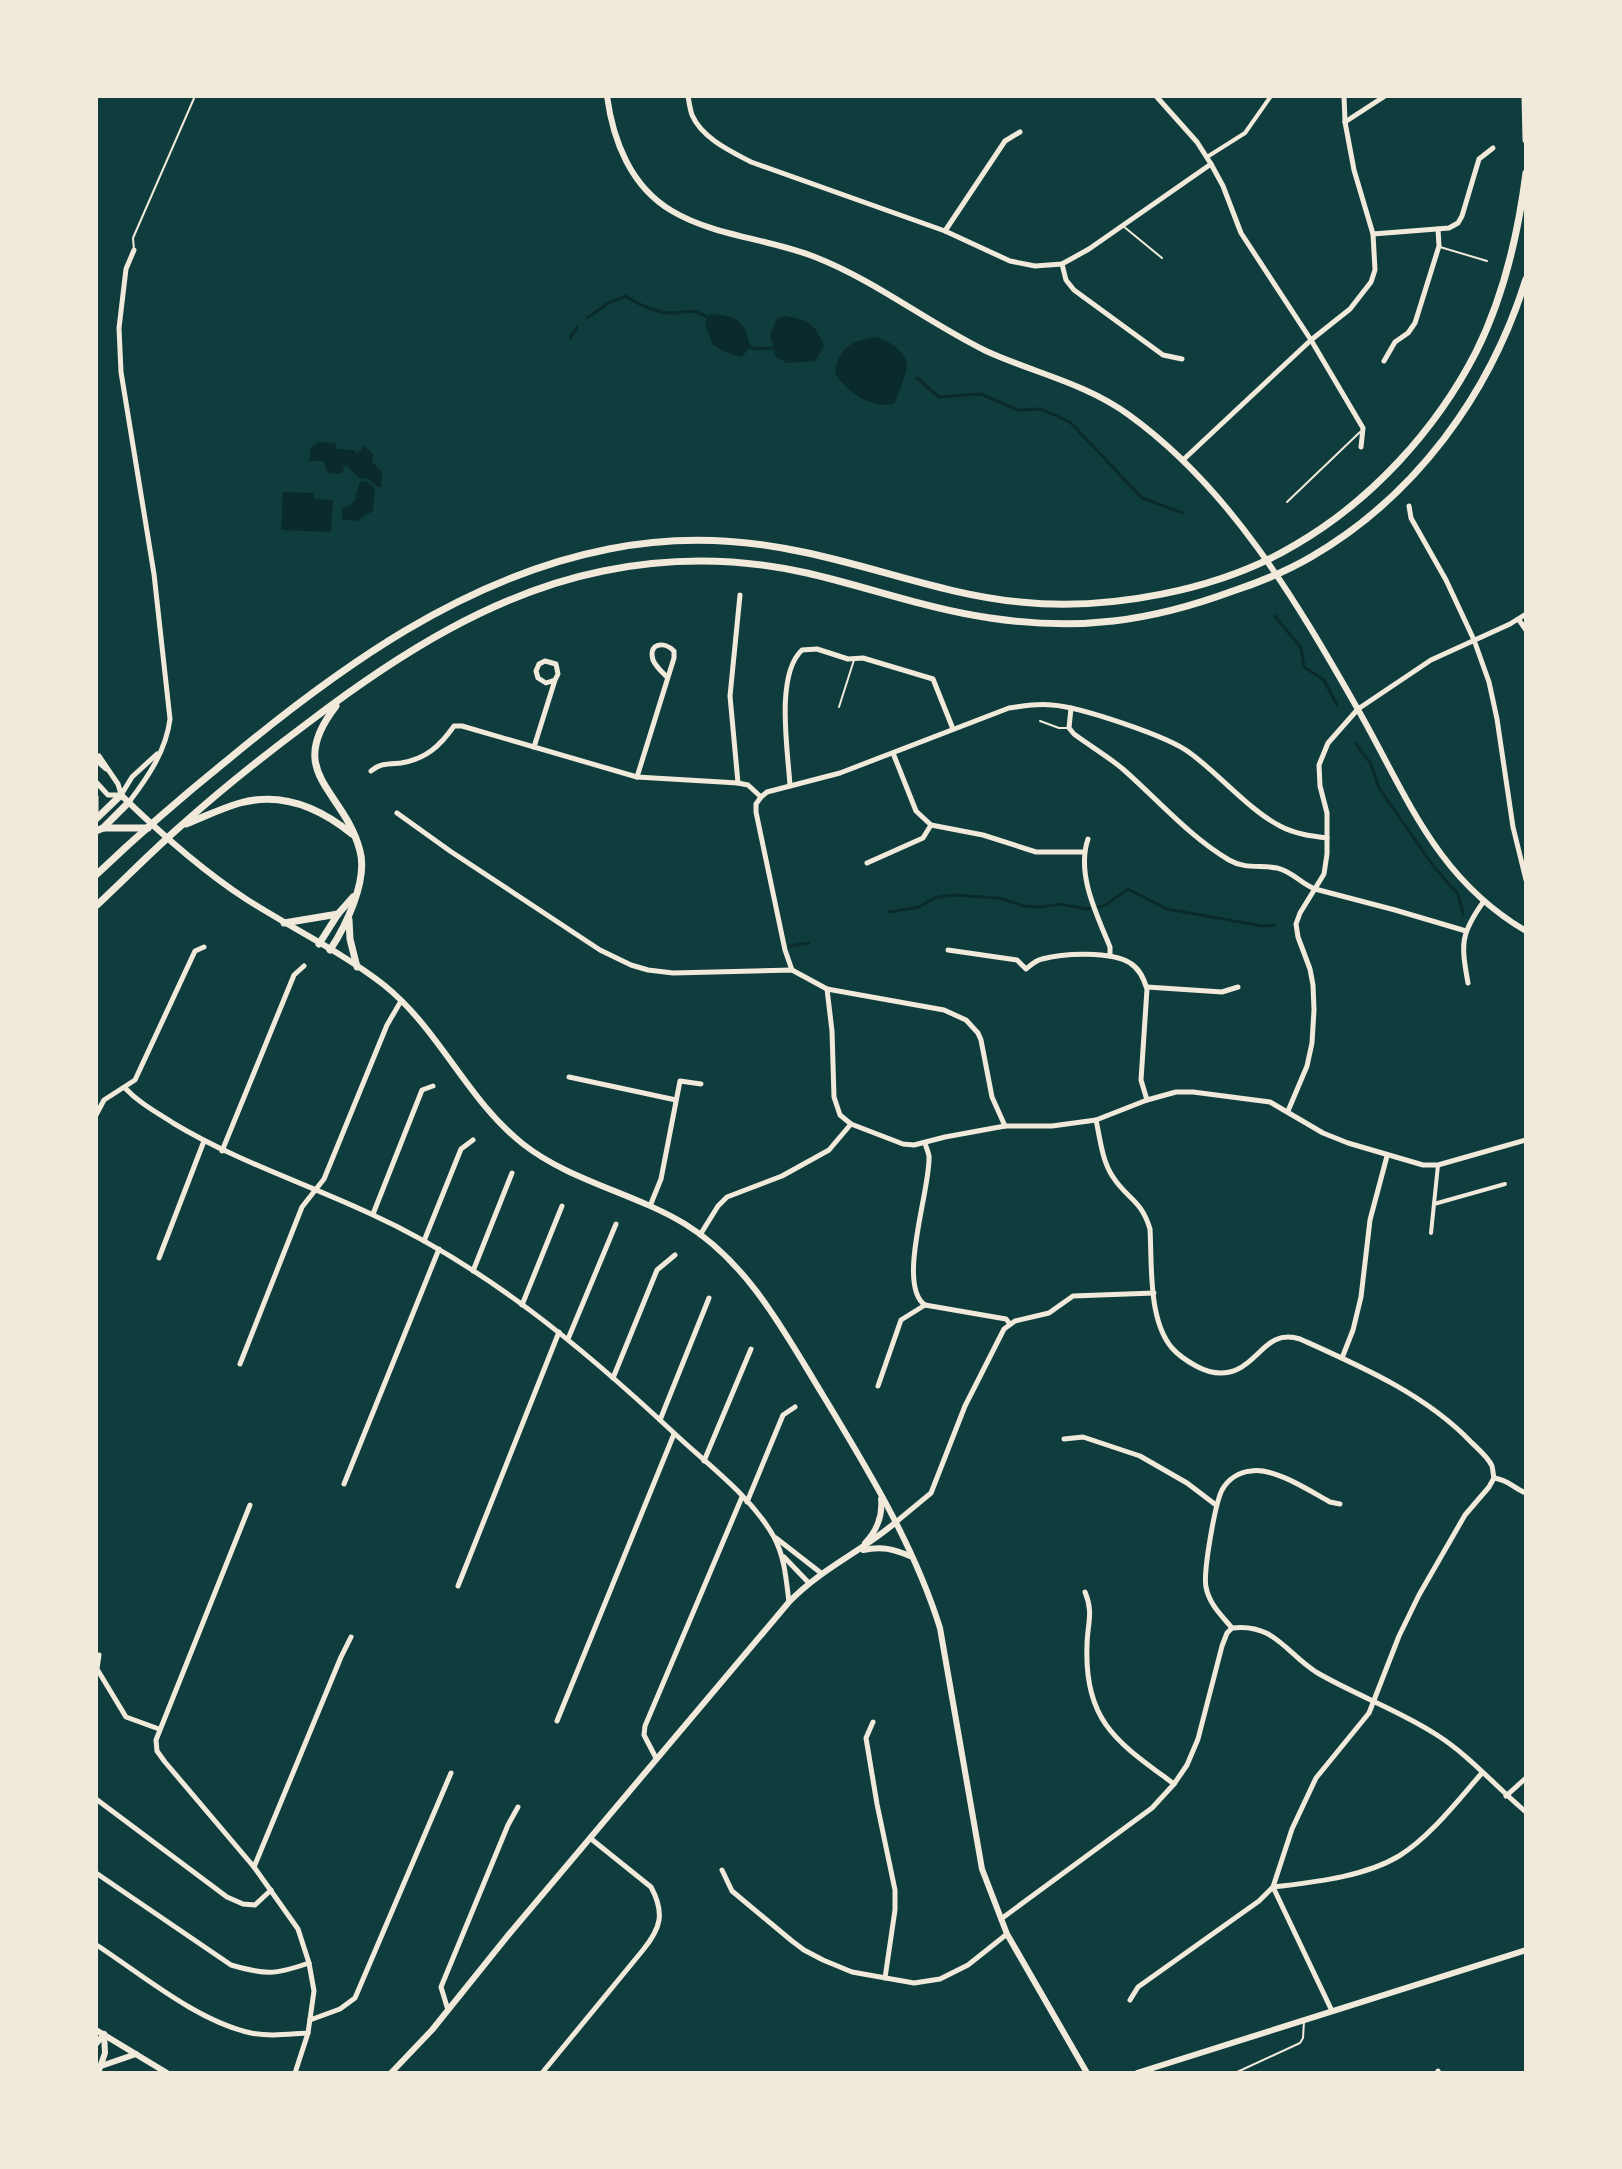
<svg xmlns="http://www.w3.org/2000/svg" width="1622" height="2169" font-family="Poppins,sans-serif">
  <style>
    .water { fill: #0a2a2b }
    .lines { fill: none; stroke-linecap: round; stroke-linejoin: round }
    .stream { stroke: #0a2a2b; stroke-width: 3 }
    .service { stroke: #f1e9da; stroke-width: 2 }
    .pedestrian { stroke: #f1e9da; stroke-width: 4 }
    .minor { stroke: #f1e9da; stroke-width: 5 }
    .tertiary { stroke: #f1e9da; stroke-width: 6 }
    .secondary { stroke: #f1e9da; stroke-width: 7 }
  </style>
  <rect width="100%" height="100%" fill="#0f3d3e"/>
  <!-- water -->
  <g class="water">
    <path d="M711,314C738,316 745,321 750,347L742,357L727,353L713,345L705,325L707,317Z"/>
    <path d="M785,316C809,320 815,324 824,346L815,361L787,363L776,357L770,335L777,318Z"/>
    <path d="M875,337C887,339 908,353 907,367C906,372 897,399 894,404C868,408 850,393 835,374C839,347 849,342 875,337Z"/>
    <polygon points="318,442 335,443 337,449 354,450 357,453 365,446 373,454 372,462 382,472 381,487 377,487 369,479 359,478 347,466 343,466 344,470 340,474 328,473 323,461 309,461 311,447"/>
    <polygon points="360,481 368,482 375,488 373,511 356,521 342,519 342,507 347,507 355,500"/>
    <polygon points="283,492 314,493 315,499 333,500 331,532 281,530"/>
  </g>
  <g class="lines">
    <!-- stream -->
    <g class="stream">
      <path d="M587,318L607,304L625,296C639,304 652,311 668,313C687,314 688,306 707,317"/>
      <polyline points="570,338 577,327"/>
      <polyline points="748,346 754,349 775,348"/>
      <polyline points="917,378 939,397 981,394 1018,410 1041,409 1070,422 1142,498 1183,513"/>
      <polyline points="1275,616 1301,648 1304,667 1324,680 1337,705"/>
      <polyline points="1356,744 1371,764 1379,788 1434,867 1458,894 1463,914"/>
      <polyline points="889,912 919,907 934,898 953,895 999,898 1024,906 1042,907 1060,904 1086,909 1104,906 1128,889 1167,909 1262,926 1275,925"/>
      <polyline points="790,946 809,943"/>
    </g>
    <!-- service -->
    <g class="service">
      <polyline points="1123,226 1162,258"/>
      <polyline points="1440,247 1487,261"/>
      <polyline points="134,250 133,238 195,96"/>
      <polyline points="1287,502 1360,432"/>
      <polyline points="839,707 854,660"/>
      <polyline points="1040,721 1059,728 1069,728"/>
      <polyline points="1235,2073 1300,2043 1303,2038 1304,2021"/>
    </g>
    <!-- pedestrian -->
    <g class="pedestrian">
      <polyline points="1207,157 1245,133 1271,96"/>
      <polyline points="1434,1204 1505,1184"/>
      <polyline points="1431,1233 1438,1165"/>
    </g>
    <!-- minor -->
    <g class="minor">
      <path d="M688,96C689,102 690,109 692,115C702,138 730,151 751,162L945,231L1010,261L1035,266L1062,264L1089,249L1211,164"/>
      <polyline points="1156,96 1197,142 1211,164 1223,186 1241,233 1311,340 1363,428 1361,447"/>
      <polyline points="1345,122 1385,96"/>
      <polyline points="945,231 1005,141 1020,132"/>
      <polyline points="1373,234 1449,228 1458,223 1462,216 1479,159 1493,148"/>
      <polyline points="1062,264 1066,280 1074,290 1163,355 1182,359"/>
      <polyline points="1384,361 1395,342 1408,333 1415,323 1439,246 1438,229"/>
      <polyline points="1183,460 1311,340 1350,309 1371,282 1375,270 1373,234 1354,170 1345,122 1344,96"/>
      <polyline points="1409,506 1411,518 1446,580 1474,640 1489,682 1497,719 1513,827 1526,880"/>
      <polyline points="1519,620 1526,630"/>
      <path d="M1071,708L1069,728L1074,734C1090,746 1109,757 1124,770C1158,800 1190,837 1229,860C1244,869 1261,865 1277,868C1292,871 1301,884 1315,889L1395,910L1466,931"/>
      <polyline points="534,747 555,680 546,683 538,678 536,671 539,664 545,661 556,664 558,674 555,680"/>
      <polyline points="893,753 916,811 931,825 983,835 1036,852 1084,852"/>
      <polyline points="99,756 118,784 121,794"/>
      <polyline points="96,760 106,769"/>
      <path d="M371,771C380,763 389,764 401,763C426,759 440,746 454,726H462L637,777L738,783L748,785L761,797L767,792L840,773L1009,708C1024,706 1037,703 1052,705C1080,707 1168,736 1190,753C1219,774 1249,810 1280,826C1295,834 1311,836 1327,838"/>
      <path d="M637,777L674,658V651C664,641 648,643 653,660C656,667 662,672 667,677"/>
      <polyline points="96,782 108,795 120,795"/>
      <polyline points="738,783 730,696 740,595"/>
      <path d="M790,786C788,751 775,675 802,650L817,649L848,659L863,658L933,679L953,729"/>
      <polyline points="121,795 132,777 157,754"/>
      <polyline points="96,797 96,819"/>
      <polyline points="761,797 756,804 756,812 785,950 792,970"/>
      <path d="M129,802C148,777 166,751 170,719L154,574L121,372L119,328L126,269L134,250"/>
      <polyline points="397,813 450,851 600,950 631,965 648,970 673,973 792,970 827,989 944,1010 966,1020 978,1033 981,1040 992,1097 1005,1126"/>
      <path d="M1088,839C1076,874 1097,915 1110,947V956"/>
      <polyline points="867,863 923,838 931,825"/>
      <path d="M948,950L1017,960L1026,969C1031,965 1036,960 1042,959C1064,953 1111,951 1130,963C1140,969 1144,979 1147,989L1141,1080L1147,1100"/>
      <path d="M1468,983C1461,944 1460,934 1484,901"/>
      <polyline points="1147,987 1222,992 1238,987"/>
      <polyline points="827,989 832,1031 834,1097 840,1115 851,1124 903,1144 914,1145 945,1137 1005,1126 1052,1126 1096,1120 1147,1100 1176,1092 1193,1092 1270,1102 1323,1133 1348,1143 1423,1165 1438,1165 1526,1140"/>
      <polyline points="569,1077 676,1100"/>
      <path d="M125,1088C139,1103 156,1112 173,1123C236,1161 305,1183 371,1214C485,1266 583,1348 674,1433C708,1465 751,1496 774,1537C785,1558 786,1579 789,1602"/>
      <polyline points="1288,1111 1307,1066 1312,1043 1314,1010 1313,985 1310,969 1298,937 1296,924 1300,913 1324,874 1327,854 1327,813 1320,786 1319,765 1328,743 1358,709 1431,660 1510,624 1526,614"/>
      <polyline points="96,1115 104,1100 135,1080 195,951 204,947"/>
      <path d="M1096,1120C1100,1138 1102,1161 1113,1177C1127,1199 1141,1199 1150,1229C1152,1264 1148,1320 1172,1348C1179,1356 1187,1361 1196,1366C1209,1373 1224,1376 1238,1369C1261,1358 1269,1329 1300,1339C1360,1366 1425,1394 1471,1442C1478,1449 1488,1457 1492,1466C1493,1470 1493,1474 1494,1478"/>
      <path d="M925,1143C926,1147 928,1151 929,1156C931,1188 896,1285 925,1305L1006,1319L1010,1324"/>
      <polyline points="222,1151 294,975 304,966"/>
      <polyline points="650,1206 661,1179 680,1081 701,1084"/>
      <polyline points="373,1214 422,1090 433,1086"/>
      <polyline points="700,1235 718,1206 727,1197 782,1176 829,1150 851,1124"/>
      <polyline points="424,1241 461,1149 473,1140"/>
      <polyline points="159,1258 204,1141"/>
      <polyline points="473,1271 512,1173"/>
      <polyline points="522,1305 562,1206"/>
      <polyline points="568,1339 616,1224"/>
      <polyline points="1342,1358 1353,1330 1361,1297 1370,1220 1387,1156"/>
      <polyline points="240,1364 302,1207 324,1179 387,1025 401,1001"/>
      <polyline points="613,1378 657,1270 675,1255"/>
      <polyline points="878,1386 901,1320 925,1305"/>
      <polyline points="660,1420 709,1298"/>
      <polyline points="1064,1439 1083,1437 1140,1456 1187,1483 1216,1505"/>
      <polyline points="704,1461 751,1349"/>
      <path d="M1494,1478C1509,1480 1513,1488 1526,1493"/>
      <polyline points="344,1484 439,1249"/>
      <polyline points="747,1502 783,1415 795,1407"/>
      <polyline points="250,1505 156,1740 157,1751 165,1762 254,1867 298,1929 309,1963 314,1991 308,2033 295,2073"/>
      <polyline points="896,1522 931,1493 965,1406 1004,1329 1015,1321 1049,1313 1073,1296 1154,1293"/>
      <polyline points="776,1538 821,1573"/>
      <polyline points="784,1557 808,1582"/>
      <polyline points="458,1586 559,1332"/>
      <path d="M1085,1592C1094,1613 1087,1625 1087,1646C1084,1723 1119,1743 1174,1784"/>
      <path d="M1232,1628C1222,1616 1209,1604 1206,1587C1203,1572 1215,1504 1222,1490C1228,1479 1239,1472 1251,1471C1274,1467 1310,1491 1330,1502L1340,1504"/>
      <polyline points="99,1655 97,1669 126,1717 159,1729"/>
      <polyline points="557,1721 674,1434"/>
      <polyline points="873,1722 866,1738 877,1804 895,1890 895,1910 885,1978"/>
      <polyline points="656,1758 644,1735 645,1726 742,1497"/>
      <polyline points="1506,1796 1526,1778"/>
      <polyline points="96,1799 227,1897 243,1904 255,1905 271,1890"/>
      <polyline points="254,1867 341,1657 351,1637"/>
      <polyline points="722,1870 732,1891 792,1941 804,1950 823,1960 852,1972 914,1983 940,1979 968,1965 1007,1934"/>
      <path d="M96,1873L231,1965C266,1975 274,1975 309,1963"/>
      <polyline points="1273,1887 1332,2011"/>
      <path d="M1274,1887C1314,1882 1364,1877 1399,1856C1430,1837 1458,1800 1482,1773"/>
      <path d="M1001,1919L1152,1808L1174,1784L1187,1765L1198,1739L1222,1646L1227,1633L1232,1628C1274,1623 1285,1652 1316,1672C1355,1695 1399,1710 1437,1735C1470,1756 1496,1787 1526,1812"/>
      <path d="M98,1946C144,1976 197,2021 251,2033C270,2037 289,2034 308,2033"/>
      <polyline points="1130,2000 1138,1987 1259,1901 1273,1887 1292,1829 1316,1778 1369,1713 1399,1636 1419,1595 1465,1515 1489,1487 1494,1478"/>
      <polyline points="448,2010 441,1987 508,1825 518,1807"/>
      <polyline points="310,2020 340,2009 355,1998 451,1773"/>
      <polyline points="1438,2071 1439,2073"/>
      <path d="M542,2073L643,1950C661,1928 665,1913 651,1887L590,1838"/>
    </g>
    <!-- tertiary -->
    <g class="tertiary">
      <path d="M607,96C613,141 631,187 672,211C714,236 770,239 815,257C876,281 927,322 986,351C1034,373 1085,383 1129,415C1230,488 1295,599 1356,706C1406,793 1434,877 1526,931"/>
      <path d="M121,795C160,833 200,869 246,899C291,928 342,952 384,985C440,1030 467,1100 523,1144C570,1181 634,1193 685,1224C749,1263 786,1335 824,1397C868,1470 914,1545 940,1628L982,1869L1007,1934L1087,2073"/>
      <path d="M865,1543C876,1532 883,1516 881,1499"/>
      <path d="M863,1550C882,1546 893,1549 910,1556"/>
      <polyline points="96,2030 167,2073"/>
      <polyline points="96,2044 104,2034"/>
      <polyline points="101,2066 136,2054"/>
      <polyline points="98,2073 105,2053 104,2034"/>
      <path d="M391,2073L432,2030L510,1933L789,1602C822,1568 861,1552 896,1522"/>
      <polyline points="1137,2073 1526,1950"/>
    </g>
    <!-- secondary -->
    <g class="secondary">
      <polyline points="1525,96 1526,140"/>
      <polyline points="96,819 121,795"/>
      <path d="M186,824C204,817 222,808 240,803C283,791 320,808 352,834"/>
      <polyline points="103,828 129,802"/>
      <polyline points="96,831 103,828 148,828"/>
      <path d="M96,875C139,834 184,795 230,758C341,666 465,577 609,549C673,536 739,538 803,552C876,567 946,595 1020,602C1108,611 1218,591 1295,545C1371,501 1436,430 1476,352C1504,296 1518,235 1526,173"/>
      <path d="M96,906C125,879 153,850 183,824C223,788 266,754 309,722C397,655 494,593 603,571C671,557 740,558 807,573C868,587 927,609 990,618C1079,631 1149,622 1233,591C1260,582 1287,571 1311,557C1416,496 1490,394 1526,279"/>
      <polyline points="349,920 350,939 357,967"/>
      <polyline points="284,923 338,914"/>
      <polyline points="319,944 338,914 353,897"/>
      <path d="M330,950C346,926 368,880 360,851C344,789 283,774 336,706"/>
    </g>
  </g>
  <!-- border -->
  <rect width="1622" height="2169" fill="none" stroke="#f1e9da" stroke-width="196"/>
</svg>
